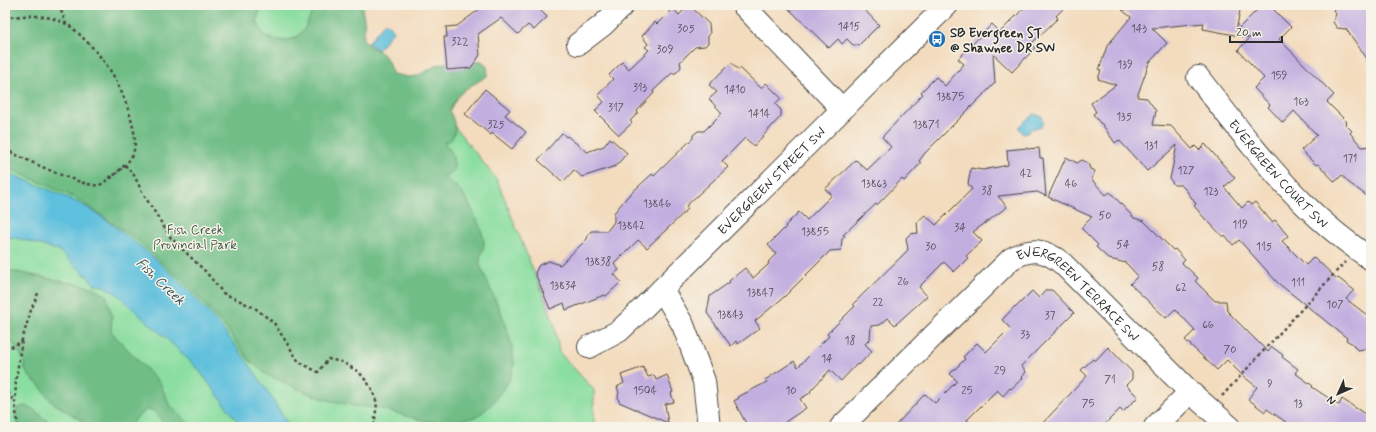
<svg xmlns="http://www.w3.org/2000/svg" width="1376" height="432" font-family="Mynerve,sans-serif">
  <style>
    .green { fill: #8adea0; stroke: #5a8466 }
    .forest { fill: #6fbd86; stroke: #4d7458 }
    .water { fill: #5ec0dd; stroke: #447684 }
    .building { fill: #c2afe0 }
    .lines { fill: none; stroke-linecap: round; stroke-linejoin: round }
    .minor-casing { stroke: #494641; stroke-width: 24 }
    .path { stroke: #494641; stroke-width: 2.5; stroke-dasharray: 3 3; stroke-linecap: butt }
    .minor { stroke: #fff; stroke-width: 22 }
    .labels { text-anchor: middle; stroke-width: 3; stroke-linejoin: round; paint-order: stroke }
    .number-label { font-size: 11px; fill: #514c58 }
    .poi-label { font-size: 13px; font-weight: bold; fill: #2b2b2b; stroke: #f7f3e8; text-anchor: start }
    .street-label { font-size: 13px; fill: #2b2b2b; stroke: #f7f3e8 }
    .park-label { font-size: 13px; fill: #435848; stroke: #f7f3e8 }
    .water-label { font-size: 14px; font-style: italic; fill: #3a5860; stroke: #f7f3e8 }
  </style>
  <rect width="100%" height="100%" fill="#f7f3e8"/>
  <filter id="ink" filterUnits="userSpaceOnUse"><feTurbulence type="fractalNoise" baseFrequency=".025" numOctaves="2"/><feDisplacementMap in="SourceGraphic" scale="8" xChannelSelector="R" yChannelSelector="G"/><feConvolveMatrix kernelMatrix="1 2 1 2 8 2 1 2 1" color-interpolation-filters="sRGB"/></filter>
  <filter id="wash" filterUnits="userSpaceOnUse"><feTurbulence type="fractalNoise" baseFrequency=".012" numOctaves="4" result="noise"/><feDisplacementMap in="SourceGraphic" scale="16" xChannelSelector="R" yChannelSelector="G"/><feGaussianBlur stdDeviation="0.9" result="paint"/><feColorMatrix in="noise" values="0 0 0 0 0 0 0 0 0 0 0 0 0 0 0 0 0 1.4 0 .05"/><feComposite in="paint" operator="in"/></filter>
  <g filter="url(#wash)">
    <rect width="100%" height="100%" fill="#f3dcbe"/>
    <!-- green -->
    <polygon class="green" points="5,5 365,5 353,28 353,51 439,107 497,180 554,322 559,352 594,390 594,427 5,427"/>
    <!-- forest -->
    <g class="forest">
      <path d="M5,5H265L260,10L257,21C261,32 265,39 278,40C304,43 306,24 315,5H359C366,15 365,28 363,39C371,49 376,48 383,54C389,60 389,68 393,74L409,77L417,76L437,65L444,63L482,61L487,67L488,75C470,88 459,88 450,111C454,122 458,130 451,140L444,142L452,153L455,169L450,174L443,176C449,181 456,186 461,192C468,199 484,232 484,242C484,251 479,255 480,265L503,317L513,350L514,365L509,381L491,405L479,415L473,418L442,423L420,420L378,408L355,406L327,400L307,393L266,374L249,360L227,330L191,289L137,240L76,198L5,167Z"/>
      <path d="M5,269C13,273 23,272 31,275L92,287L106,295L112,315L111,331L116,337L160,383L169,404L188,423L191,427H164L163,423L154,411L146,410L135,419L130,427H92L53,403L39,385L28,375L25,369L24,361L17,348L12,342L5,339Z"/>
      <path d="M25,406L33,409L50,423L64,427H19C15,420 15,415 17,408Z"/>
    </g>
    <!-- water -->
    <g class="water">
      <polygon points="385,22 394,30 378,50 368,43"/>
      <path d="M1034,114L1042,116C1045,125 1041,130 1032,128L1028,133L1023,134L1019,128V126Z"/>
      <path d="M5,171C32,184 62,193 88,208C100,215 112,224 123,233C192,284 247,353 289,427H242L198,369L165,337L138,314L120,296L104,286L95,285L86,275L59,251L25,240L5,236Z"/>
    </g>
    <g id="blocks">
      <!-- building -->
      <g class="building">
        <polygon points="485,5 535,5 547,17 534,30 528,25 518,34 501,18 478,34 480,55 471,68 447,70 444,37 447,37 446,27 457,26"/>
        <polygon points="689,5 709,24 710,34 708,36 708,43 705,46 695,47 680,62 681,67 676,73 672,73 653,91 654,93 637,111 638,113 630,121 632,123 619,135 595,111 604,102 598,95 613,79 609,75 622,62 629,69 649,50 645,47 648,44 642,36 655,22 657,24 673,8 679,15"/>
        <polygon points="785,5 860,5 879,25 859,45 853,45 847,39 842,44 838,39 829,48"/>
        <polygon points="1027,5 1067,5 1056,16 1058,18 1031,44 1035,48 1012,72 993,54 995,83 925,153 919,161 921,163 904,181 902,179 877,205 876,204 843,235 845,236 842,239 841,250 830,251 784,297 755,321 760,328 738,344 736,341 731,346 707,313 710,296 730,282 729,281 745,268 753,278 768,265 769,261 776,254 768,245 786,227 785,226 799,212 807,220 832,195 825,189 856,160 867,170 891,147 882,137 923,94 921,92 936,77 945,86 964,64 958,59 992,24 1000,32"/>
        <polygon points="1138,5 1241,5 1236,31 1262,5 1269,5 1291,27 1279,39 1334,95 1327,102 1347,122 1345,124 1352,131 1350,133 1362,147 1371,146 1371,199 1348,182 1342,175 1335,182 1318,164 1316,165 1301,150 1317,135 1294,111 1283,123 1268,107 1270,105 1254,88 1264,78 1238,50 1250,38 1203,29 1204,23 1152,28 1167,43 1149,63 1137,97 1147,98 1156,111 1153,125 1171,126 1192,149 1195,146 1199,150 1205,144 1235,178 1224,187 1242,208 1248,202 1251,205 1255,202 1272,222 1275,220 1288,236 1282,241 1306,265 1314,257 1337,279 1338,278 1354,290 1346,299 1371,318 1371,348 1358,350 1354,347 1353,344 1346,340 1347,338 1278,283 1239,240 1233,245 1225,235 1223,237 1207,220 1206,220 1194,206 1196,204 1186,190 1181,185 1174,185 1170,179 1177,145 1147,171 1119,140 1115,143 1102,124 1100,123 1093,114 1096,112 1091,103 1116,85 1098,79 1101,70 1099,70 1107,46 1131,17 1122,10 1135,8"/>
        <polygon points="1340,5 1371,5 1371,64 1346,29 1337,28 1333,22 1336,14 1333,10"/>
        <polygon points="731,62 738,70 740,68 761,88 766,83 781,98 775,104 781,110 781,116 754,146 745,138 722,161 728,167 686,206 688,209 647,248 638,240 614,264 619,270 614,274 621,282 606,296 604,295 566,310 564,303 550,309 535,273 539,265 549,261 560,265 587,239 588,235 591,231 607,231 614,222 614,213 627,197 652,174 654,176 693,138 693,135 698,131 704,131 722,113 709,99 717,92 709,85"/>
        <polygon points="485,89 510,110 505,115 526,132 512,149 492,133 491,135 465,114"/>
        <polygon points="562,133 566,137 567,136 587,152 604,146 610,138 627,153 616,166 582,177 574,170 563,182 538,160"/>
        <polygon points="1027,148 1027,149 1039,148 1040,158 1043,158 1046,196 1037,192 998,196 1007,207 973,232 982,241 966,256 968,258 954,272 944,262 919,287 927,296 895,325 888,318 880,325 871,326 870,339 865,344 872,351 859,365 857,364 841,381 830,370 811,390 810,393 800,399 806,408 785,422 788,427 748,427 734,401 739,398 738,397 767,382 765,380 794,361 798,367 829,336 827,334 855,306 853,304 908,250 906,238 910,234 918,233 917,222 925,215 936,225 972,189 968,184 971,168 983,170 1008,165 1007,150"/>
        <polygon points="1066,157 1077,163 1082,160 1088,163 1090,169 1095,171 1091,179 1106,195 1110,192 1134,218 1144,221 1173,250 1175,249 1185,260 1182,263 1198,278 1195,281 1215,301 1226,301 1227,311 1268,352 1272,347 1283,355 1282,357 1298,369 1295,373 1313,386 1312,387 1339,405 1342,399 1371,418 1371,427 1293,427 1267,409 1265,412 1248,399 1257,387 1243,376 1227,360 1217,370 1185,340 1195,330 1175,309 1166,318 1130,284 1138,276 1126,263 1109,259 1096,247 1098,245 1081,228 1092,217 1048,197"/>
        <polygon points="1046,290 1052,290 1074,313 1021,366 1026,372 1022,377 1023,378 1011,389 1010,388 1003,396 997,390 967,420 974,427 894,427 925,394 935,403 957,381 950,374 965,359 963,357 977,343 986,352 1010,328 1002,320 1015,306 1016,307 1032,291 1039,298"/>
        <polygon points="1108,347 1132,372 1132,379 1126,385 1138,397 1123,412 1120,409 1102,427 1039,427 1087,376 1081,370 1093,359 1095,361"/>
        <polygon points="643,367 648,377 654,375 656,380 667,375 673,392 671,393 674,402 665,404 668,423 619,402 618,396 619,393 617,387 624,383 621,375"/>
      </g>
    </g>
  </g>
  <g filter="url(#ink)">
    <use href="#blocks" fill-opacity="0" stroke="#494641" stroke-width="1"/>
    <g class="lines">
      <defs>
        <g id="minor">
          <polyline points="743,5 842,109"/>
          <polyline points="578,44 603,25 623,5"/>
          <path id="s1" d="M1198,77C1232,121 1266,166 1305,205C1324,224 1349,244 1371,259"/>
          <polyline points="662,289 683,325 704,381 709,427"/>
          <path id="s2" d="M589,347L619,331L633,318L947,5"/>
          <polyline points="1190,392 1230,427"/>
          <path id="s3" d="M841,427L1011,259C1031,247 1045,249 1063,264L1190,392L1155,427"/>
        </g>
      </defs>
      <!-- minor casing -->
      <use href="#minor" class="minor-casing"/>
      <!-- path -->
      <g class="path">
        <polyline points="59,5 66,24"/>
        <path d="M5,18C23,15 45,14 62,22C71,25 78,33 84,39C109,63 123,88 132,123C134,131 136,141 134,150C131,162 120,170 111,178L125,165"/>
        <path d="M5,149C19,157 87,189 99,185C104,184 108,178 112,176"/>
        <polyline points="125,165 134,175 142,192 171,238 206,272 223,293 255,308 274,323 299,362 318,372 328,359 342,362 359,372 371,387 377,403 374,427"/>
        <polyline points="5,349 16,345 22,340 31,310 39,291"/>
        <polyline points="5,387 15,403"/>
        <polyline points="1222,396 1345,262"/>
        <polyline points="18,427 15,404 16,379 22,340"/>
      </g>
      <!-- minor -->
      <use href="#minor" class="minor"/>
    </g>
  </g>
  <!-- icons -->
  <defs>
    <symbol id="bus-disc" viewBox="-11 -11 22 22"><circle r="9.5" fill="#1f6fb2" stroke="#f7f3e8"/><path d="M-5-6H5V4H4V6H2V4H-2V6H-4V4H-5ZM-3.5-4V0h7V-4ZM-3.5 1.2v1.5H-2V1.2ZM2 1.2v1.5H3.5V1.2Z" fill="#fff"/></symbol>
  </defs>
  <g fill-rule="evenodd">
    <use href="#bus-disc" x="927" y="29" width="20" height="20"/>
  </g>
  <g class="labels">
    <!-- number labels -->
    <g class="number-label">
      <text x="849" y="30">1415</text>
      <text x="686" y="32">305</text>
      <text x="1139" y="32">143</text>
      <text x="460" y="45">322</text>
      <text x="665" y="53">309</text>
      <text x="1125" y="68">139</text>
      <text x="1279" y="79">159</text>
      <text x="640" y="91">313</text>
      <text x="735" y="93">1410</text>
      <text x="950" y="100">13875</text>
      <text x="1301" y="105">163</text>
      <text x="616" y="111">317</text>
      <text x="759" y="117">1414</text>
      <text x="1124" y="120">135</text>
      <text x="496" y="128">325</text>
      <text x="926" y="128">13871</text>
      <text x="1151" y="149">131</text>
      <text x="1350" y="162">171</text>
      <text x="1186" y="174">127</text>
      <text x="1026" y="177">42</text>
      <text x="874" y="187">13863</text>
      <text x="1071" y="187">46</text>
      <text x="987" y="194">38</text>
      <text x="1211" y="195">123</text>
      <text x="657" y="207">13846</text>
      <text x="1105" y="219">50</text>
      <text x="1240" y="228">119</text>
      <text x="631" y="229">13842</text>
      <text x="960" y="231">34</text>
      <text x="815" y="235">13855</text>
      <text x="1123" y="248">54</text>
      <text x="931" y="250">30</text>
      <text x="1264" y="250">115</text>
      <text x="598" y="265">13838</text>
      <text x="1158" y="270">58</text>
      <text x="903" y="285">26</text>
      <text x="1298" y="286">111</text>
      <text x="563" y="289">13834</text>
      <text x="1181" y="291">62</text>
      <text x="760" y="296">13847</text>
      <text x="878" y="306">22</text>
      <text x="1335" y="308">107</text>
      <text x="730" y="318">13843</text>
      <text x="1050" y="319">37</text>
      <text x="1208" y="328">66</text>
      <text x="1025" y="338">33</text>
      <text x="850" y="344">18</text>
      <text x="1230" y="353">70</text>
      <text x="827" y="362">14</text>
      <text x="1000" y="374">29</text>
      <text x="1110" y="383">71</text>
      <text x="1270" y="387">9</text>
      <text x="645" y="394">1504</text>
      <text x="791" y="394">10</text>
      <text x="967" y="394">25</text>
      <text x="1088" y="407">75</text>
      <text x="1298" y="407">13</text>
    </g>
    <!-- poi labels -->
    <g class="poi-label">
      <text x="950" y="37">SB Evergreen ST<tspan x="950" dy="15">@ Shawnee DR SW</tspan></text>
    </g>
    <!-- street labels -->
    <g class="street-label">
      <text dy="5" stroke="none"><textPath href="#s1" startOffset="126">EVERGREEN COURT SW</textPath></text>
      <text dy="5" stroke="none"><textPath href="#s2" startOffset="248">EVERGREEN STREET SW</textPath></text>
      <text dy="5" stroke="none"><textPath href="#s3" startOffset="323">EVERGREEN TERRACE SW</textPath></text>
    </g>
    <!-- park labels -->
    <g class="park-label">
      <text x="195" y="234">Fish Creek<tspan x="195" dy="15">Provincial Park</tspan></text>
    </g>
    <!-- water labels -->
    <g class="water-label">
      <text transform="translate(161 281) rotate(44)" y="5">Fish Creek</text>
    </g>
  </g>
  <!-- margin -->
  <rect width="1376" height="432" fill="none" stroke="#f7f3e8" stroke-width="20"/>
  <!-- north arrow -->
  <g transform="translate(1338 394) rotate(225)" stroke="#f7f3e8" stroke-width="3" paint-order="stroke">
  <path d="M0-3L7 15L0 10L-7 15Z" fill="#2b2b2b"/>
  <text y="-6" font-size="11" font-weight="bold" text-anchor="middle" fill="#2b2b2b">N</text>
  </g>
  <!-- scale -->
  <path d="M1230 36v6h52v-6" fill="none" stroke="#2b2b2b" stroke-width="2"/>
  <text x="1236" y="36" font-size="12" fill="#2b2b2b" stroke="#f7f3e8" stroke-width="3" paint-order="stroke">20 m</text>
</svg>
